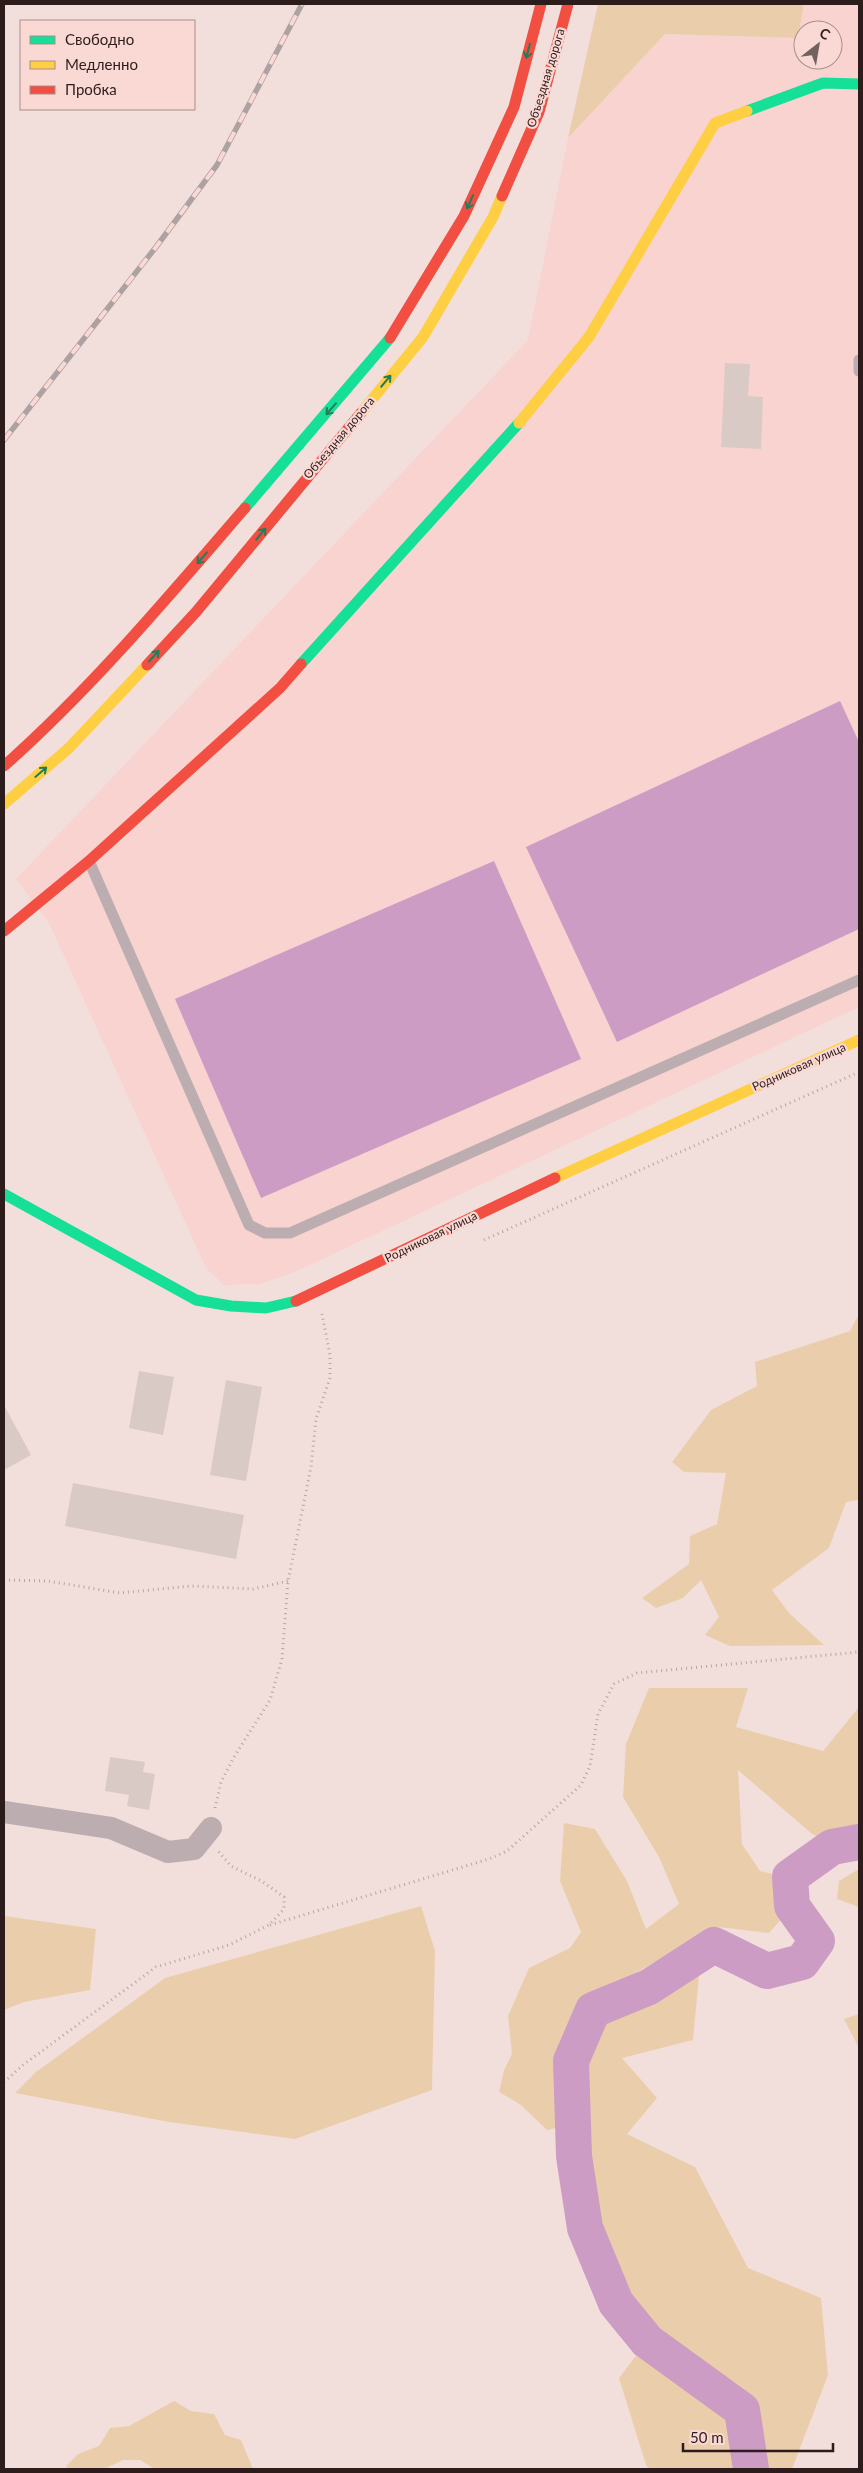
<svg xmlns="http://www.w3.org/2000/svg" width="863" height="2473" font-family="Lato,sans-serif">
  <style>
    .built { fill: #f8d3cf; fill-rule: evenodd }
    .green { fill: #eaceac }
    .water { fill: #cd9cc4 }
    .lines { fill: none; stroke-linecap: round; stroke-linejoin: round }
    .river { stroke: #cd9cc4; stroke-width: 36 }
    .building { fill: #d9cac5 }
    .path { stroke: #b2a6a7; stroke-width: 3; stroke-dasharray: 1 4; stroke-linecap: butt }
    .lane { stroke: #bcadb1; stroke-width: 11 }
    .street { stroke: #bcadb1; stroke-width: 22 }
    .fast { stroke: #16e098; stroke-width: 11 }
    .slow { stroke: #ffcf43; stroke-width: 11 }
    .jam { stroke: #f24e42; stroke-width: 11 }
    .rail-casing { stroke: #aea1a2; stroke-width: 5.5 }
    .rail { stroke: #fad8d4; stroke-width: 4; stroke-dasharray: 11; stroke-linecap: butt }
    .oneway { stroke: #217e5a }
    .labels { text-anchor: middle; stroke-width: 4.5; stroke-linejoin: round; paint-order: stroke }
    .street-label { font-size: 12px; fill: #2c1d1c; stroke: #fad8d4 }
  </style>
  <rect width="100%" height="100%" fill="#f2dfdc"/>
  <!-- built -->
  <path class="built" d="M804,4H859V1007L297,1271L260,1284L224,1285L206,1268L49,923L16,879L528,340L568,138L665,34L798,38ZM803,30H833V60H803Z"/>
  <!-- green -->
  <g class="green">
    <polygon points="598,4 804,4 798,38 665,34 568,138"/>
    <polygon points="859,1314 859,1500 846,1502 829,1548 772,1590 789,1613 824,1645 730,1646 705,1635 719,1617 701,1580 683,1598 656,1608 642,1598 689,1564 690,1536 717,1524 726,1473 684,1472 672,1462 711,1410 757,1386 755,1362 850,1331"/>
    <polygon points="649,1688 748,1688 736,1727 823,1751 859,1707 859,1830 830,1843 812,1834 738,1770 742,1844 760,1871 781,1876 794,1882 795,1904 769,1933 718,1927 596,1995 554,2071 560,2127 547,2130 521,2105 499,2092 504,2070 512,2054 508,2016 529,1968 570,1948 581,1932 560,1881 564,1823 595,1829 627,1881 646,1929 679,1904 659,1857 623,1797 626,1744"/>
    <polygon points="859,1869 859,1907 837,1899 839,1881"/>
    <polygon points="421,1906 435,1951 432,2090 295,2139 169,2122 15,2093 36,2072 165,1978"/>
    <polygon points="4,1916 96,1929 90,1990 24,2002 4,2010"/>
    <polygon points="699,1976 693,2040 622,2058 657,2098 627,2134 695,2167 748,2268 821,2298 828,2375 792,2469 758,2469 752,2406 612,2307 595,2230 579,2074 599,2017 645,2003"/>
    <polygon points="859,2014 859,2048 844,2019"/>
    <polygon points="644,2345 725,2409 741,2440 742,2469 649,2469 646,2465 619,2378"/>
    <polygon points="174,2401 191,2411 214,2414 225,2435 241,2440 253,2469 155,2469 140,2460 123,2460 104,2469 69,2469 66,2466 78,2454 99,2446 110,2428 129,2426"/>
  </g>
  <!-- water -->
  <g class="water">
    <polygon points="840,701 859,742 859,929 617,1042 526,847"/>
    <polygon points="494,861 581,1059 261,1198 175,999"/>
  </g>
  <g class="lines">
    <!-- river -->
    <polyline class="river" points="751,2469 742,2410 647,2341 616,2303 585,2228 574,2156 571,2061 593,2010 649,1987 714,1945 767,1971 802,1962 817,1941 792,1906 790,1877 832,1847 859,1842"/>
  </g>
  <!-- building -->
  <g class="building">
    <polygon points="725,363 750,364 748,396 763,397 761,449 721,447"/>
    <polygon points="139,1371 174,1377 163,1435 129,1428"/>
    <polygon points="226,1380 262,1387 246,1481 210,1475"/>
    <polygon points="4,1405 31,1455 4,1470"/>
    <polygon points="73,1483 244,1515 236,1559 65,1526"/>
    <polygon points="110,1757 145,1762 143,1772 155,1774 149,1810 127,1806 129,1795 105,1791"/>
  </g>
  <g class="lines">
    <!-- path -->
    <g class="path">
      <polyline points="484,1240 859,1072"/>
      <polyline points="4,1580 48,1581 120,1593 191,1586 253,1589 288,1581"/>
      <polyline points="215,1808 221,1782 234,1757 270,1700 282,1659 288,1581 311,1467 316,1419 330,1378 330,1355 322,1314"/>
      <polyline points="270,1925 489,1859 507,1851 581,1785 590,1766 598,1714 614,1684 637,1673 859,1652"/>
      <polyline points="4,2082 23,2065 156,1967 229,1945 269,1925 284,1909 284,1897 263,1882 231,1866 218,1851"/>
    </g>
    <!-- lane -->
    <g class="lane">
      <polyline points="859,360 859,371"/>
      <polyline points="89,861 249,1225 265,1233 290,1233 859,980"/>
    </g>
    <!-- street -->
    <polyline class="street" points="4,1812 111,1828 168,1852 194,1849 211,1828"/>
    <!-- fast -->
    <g class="fast">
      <polyline points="747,111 823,83 859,84"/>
      <polyline points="245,508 390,338"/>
      <polyline points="301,664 519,423"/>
      <polyline points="4,1194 196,1300 231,1306 266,1308 296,1301"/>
    </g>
    <!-- slow -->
    <g class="slow">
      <polyline points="361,413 423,337 493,217 502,196"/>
      <polyline points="519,423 589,337 715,123 747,111"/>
      <polyline points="4,804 69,748 147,665"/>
      <polyline points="555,1178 859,1040"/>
    </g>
    <!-- jam -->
    <g class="jam">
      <polyline points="502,196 539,112 568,4"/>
      <polyline points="390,338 464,216 514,107 541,4"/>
      <polyline points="147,665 196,612 361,413"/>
      <path d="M4,766C92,688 168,597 245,508"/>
      <polyline points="4,931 89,861 280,688 301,664"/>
      <polyline points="296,1301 555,1178"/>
    </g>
    <defs>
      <polyline id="rail" points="4,440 156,247 217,165 302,4"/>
    </defs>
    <!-- rail casing -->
    <use href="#rail" class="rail-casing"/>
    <!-- rail -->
    <use href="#rail" class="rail"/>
  </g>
  <!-- one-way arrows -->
  <defs><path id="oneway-shaft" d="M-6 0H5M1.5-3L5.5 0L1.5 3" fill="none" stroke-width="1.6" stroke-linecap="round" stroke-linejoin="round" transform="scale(1.25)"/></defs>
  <g class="oneway">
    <use href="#oneway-shaft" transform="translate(528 51) rotate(105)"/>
    <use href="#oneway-shaft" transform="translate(470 202) rotate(114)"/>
    <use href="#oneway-shaft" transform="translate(386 381) rotate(-50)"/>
    <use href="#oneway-shaft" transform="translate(331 409) rotate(131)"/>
    <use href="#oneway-shaft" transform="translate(261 534) rotate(-50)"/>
    <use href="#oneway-shaft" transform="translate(202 558) rotate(131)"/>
    <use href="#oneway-shaft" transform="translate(154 656) rotate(-47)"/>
    <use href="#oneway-shaft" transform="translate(41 772) rotate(-41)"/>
  </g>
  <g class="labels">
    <!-- street labels -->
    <g class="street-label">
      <text transform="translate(546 78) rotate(-73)" y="4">Объездная дорога</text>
      <text transform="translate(339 438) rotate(-50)" y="4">Объездная дорога</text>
      <text transform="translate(799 1067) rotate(-24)" y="4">Родниковая улица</text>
      <text transform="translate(431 1237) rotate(-26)" y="4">Родниковая улица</text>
    </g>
  </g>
  <!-- border -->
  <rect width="863" height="2473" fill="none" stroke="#2c1d1c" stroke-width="10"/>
  <!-- legend -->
  <rect x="20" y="20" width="175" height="90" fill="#fad8d4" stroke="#a88d8a"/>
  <rect x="30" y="36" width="25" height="8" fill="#16e098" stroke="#a88d8a"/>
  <text x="65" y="45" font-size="15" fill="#2c1d1c">Свободно</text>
  <rect x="30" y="61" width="25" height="8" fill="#ffcf43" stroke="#a88d8a"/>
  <text x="65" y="70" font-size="15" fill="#2c1d1c">Медленно</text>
  <rect x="30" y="86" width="25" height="8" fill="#f24e42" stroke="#a88d8a"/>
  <text x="65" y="95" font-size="15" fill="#2c1d1c">Пробка</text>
  <!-- north arrow -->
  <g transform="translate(818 45) rotate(31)"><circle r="24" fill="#fad8d4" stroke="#a88d8a"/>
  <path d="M0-4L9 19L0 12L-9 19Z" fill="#71615f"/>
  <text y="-8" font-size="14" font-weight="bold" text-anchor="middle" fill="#2c1d1c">С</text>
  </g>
  <!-- scale -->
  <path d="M683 2443v8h150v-8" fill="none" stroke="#2c1d1c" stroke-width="2.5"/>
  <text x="690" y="2443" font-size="15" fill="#2c1d1c" stroke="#fad8d4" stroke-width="4" paint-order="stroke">50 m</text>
</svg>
